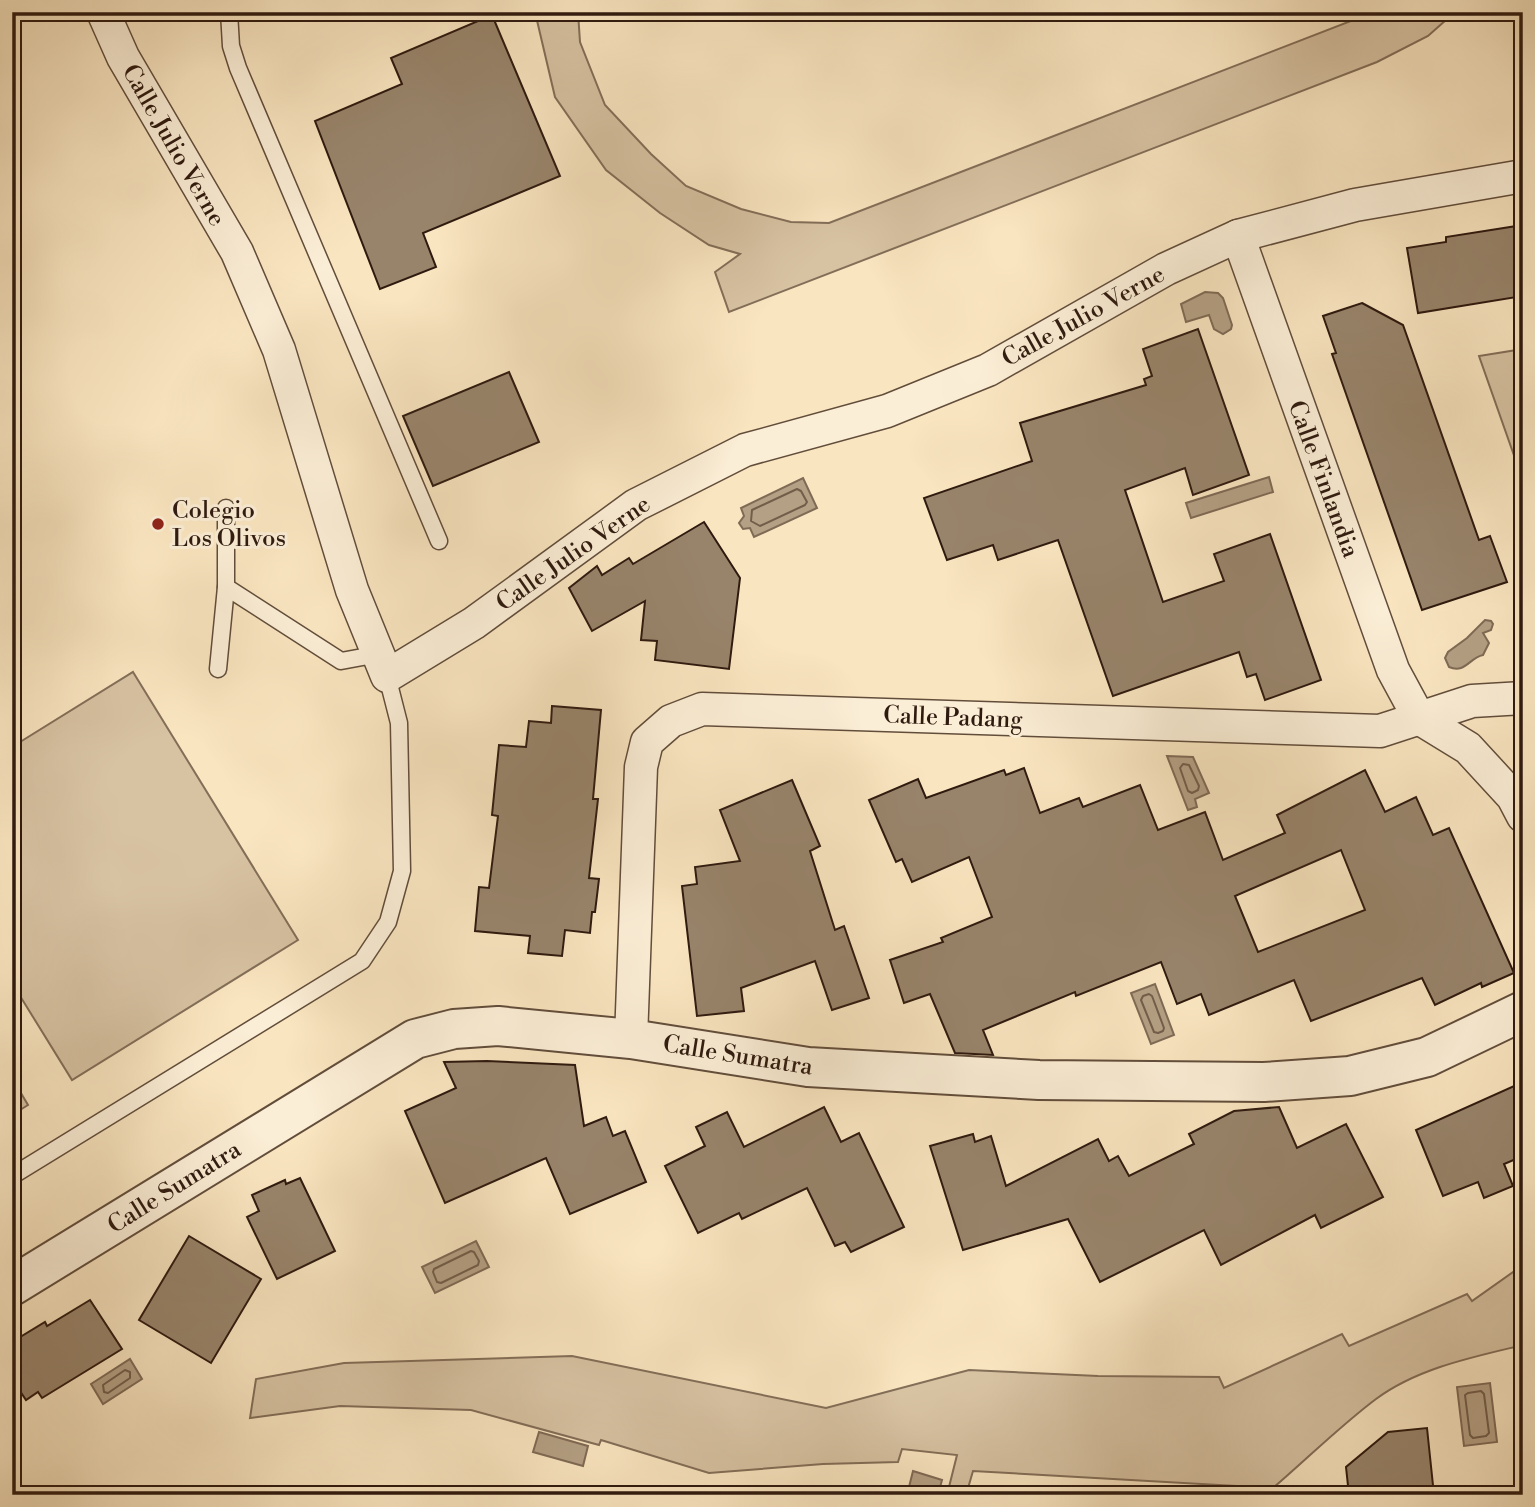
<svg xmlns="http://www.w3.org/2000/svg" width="1535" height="1507" font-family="'Libre Bodoni',serif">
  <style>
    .green { fill: #d7c2a2; stroke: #836e58; stroke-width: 2 }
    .water { fill: #b4a084; stroke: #7f6a55; stroke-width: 2 }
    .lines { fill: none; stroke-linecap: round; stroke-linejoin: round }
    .shore { stroke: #725d4a; stroke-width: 2 }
    .building { fill: #98846b; stroke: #2f1a0f; stroke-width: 2; fill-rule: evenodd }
    .service-casing { stroke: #624d3b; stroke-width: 19 }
    .minor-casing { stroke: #624d3b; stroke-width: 35 }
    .tertiary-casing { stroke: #624d3b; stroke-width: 42 }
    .service { stroke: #fbeed6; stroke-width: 16 }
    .minor { stroke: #fbeed6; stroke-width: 32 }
    .tertiary { stroke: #fbeed6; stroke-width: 38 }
    .poi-dot { fill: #8f2418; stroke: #fbeed6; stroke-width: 2.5 }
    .labels { text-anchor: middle; stroke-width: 6; stroke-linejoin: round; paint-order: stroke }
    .street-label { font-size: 24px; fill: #2f1a0f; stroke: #fbeed6 }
    .poi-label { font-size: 24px; fill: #2f1a0f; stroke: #fbeed6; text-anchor: start }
  </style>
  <rect width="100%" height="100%" fill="#f9e5c0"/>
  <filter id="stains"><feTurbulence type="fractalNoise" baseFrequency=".00286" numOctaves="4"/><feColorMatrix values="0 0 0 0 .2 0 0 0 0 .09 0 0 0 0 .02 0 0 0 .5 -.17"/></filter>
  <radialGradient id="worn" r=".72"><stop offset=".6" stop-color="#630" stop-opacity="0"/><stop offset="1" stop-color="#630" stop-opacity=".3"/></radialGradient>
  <!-- green -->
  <g class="green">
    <polygon points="535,12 578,12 580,42 605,105 651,154 686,186 741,209 791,222 829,223 1374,12 1455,12 1428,36 1377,62 729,312 715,272 740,254 709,245 660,213 606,170 555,97"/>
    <polygon points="1523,349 1523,481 1479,356"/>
    <polygon points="133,672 298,940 72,1080 12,983 12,747"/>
    <polygon points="12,1078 28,1105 12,1115"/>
    <path d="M1523,1265V1345C1473,1357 1418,1368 1376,1399C1340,1426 1307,1459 1273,1488L973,1471L966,1495H947L957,1455L902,1449L898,1462L823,1464L709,1473L601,1440L599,1445L471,1410L340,1406L250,1418L256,1379L344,1363L572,1356L826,1408L969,1370L1098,1376L1219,1377L1224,1388L1342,1334L1349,1346L1467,1294L1472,1301Z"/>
  </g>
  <!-- water -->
  <g class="water">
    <polygon points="1205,292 1218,293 1223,298 1232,325 1231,329 1223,334 1214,329 1209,315 1186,322 1181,304"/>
    <polygon points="1269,477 1273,492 1191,518 1186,503"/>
    <polygon points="803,478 817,508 754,537 750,528 743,529 739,523 744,516 741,508"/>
    <path d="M1485,620L1491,621L1493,624L1491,630L1483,633L1489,643L1483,655C1469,658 1465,674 1449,667L1445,658L1448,652L1467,638Z"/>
    <polygon points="1167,756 1193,757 1209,793 1195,799 1197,807 1188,810"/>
    <polygon points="1155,984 1174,1035 1151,1044 1131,993"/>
    <polygon points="476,1241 489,1267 435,1293 422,1267"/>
    <polygon points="130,1359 142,1379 103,1404 91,1384"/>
    <polygon points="1490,1383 1497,1442 1464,1446 1457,1387"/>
    <polygon points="539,1432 588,1446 583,1466 533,1452"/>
    <polygon points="913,1471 942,1480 938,1495 907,1495"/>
  </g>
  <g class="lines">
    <!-- shore -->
    <g class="shore">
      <polygon points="797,489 801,491 807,502 805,505 760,526 751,521 752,510"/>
      <polygon points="1183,764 1189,765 1199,786 1198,790 1192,793 1188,791 1180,768"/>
      <polygon points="1149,994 1152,996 1164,1028 1163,1031 1158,1033 1154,1032 1141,1000 1143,996"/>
      <polygon points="471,1251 474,1252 479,1261 478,1265 441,1283 437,1282 433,1272 434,1269"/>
      <polygon points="125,1370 130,1372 130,1378 108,1393 104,1392 103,1385"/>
      <polygon points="1481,1391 1484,1394 1489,1433 1486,1436 1473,1438 1470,1435 1465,1395 1468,1393"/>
    </g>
  </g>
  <!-- building -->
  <g class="building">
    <polygon points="492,15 560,176 423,233 436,267 380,289 315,121 402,84 391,58"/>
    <polygon points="1523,225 1523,296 1418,313 1407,248 1446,242 1446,237"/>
    <polygon points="1362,303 1403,325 1479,540 1490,536 1507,582 1422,610 1332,354 1336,353 1323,316"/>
    <polygon points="1198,329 1249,475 1193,495 1185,468 1125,490 1163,602 1224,581 1214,554 1270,534 1321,680 1265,700 1256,674 1247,677 1239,652 1113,696 1058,540 998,560 993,545 947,560 924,498 1032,461 1020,423 1146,385 1144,379 1152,376 1143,349"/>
    <polygon points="509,372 539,442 433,486 403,416"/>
    <polygon points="704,522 740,578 729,669 655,660 657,641 641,640 645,601 592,631 569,588 597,566 602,575 629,558 633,564"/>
    <polygon points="552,706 601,710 593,799 598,799 589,878 599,879 595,912 592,912 590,933 565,930 562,956 528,953 530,936 475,931 479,887 489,888 498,816 492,815 499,745 526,747 529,721 551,723"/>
    <path d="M1024,768L1040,813L1079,798L1083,807L1140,785L1158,830L1205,812L1223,860L1285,833L1277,815L1365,770L1385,812L1416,797L1433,835L1449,828L1514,973L1482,987L1481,983L1435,1005L1422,978L1311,1021L1294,980L1209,1015L1201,994L1177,1004L1161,962L1076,996L1075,992L983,1030L993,1055L955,1053L930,994L904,1003L890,960L943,942L941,938L992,917L969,857L912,882L902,859L896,862L869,800L918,779L926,798L1004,770L1006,775ZM1341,850L1365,910L1258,952L1235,896Z"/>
    <polygon points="792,780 820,846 810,851 835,930 844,926 869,998 832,1010 815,961 741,988 744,1011 697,1016 682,886 697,884 695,867 740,861 720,810"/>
    <polygon points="487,1061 575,1065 584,1126 606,1117 613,1136 625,1131 646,1182 570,1214 546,1158 445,1203 405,1111 456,1088 444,1062"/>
    <polygon points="1523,1082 1523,1156 1504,1164 1513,1186 1484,1198 1478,1182 1443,1196 1416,1130"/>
    <polygon points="824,1107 841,1142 859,1133 904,1227 851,1252 845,1242 835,1246 807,1188 742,1219 739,1213 698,1233 665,1166 705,1146 696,1127 727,1112 744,1147"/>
    <polygon points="1279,1107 1297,1148 1346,1124 1383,1197 1321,1228 1315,1215 1221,1265 1204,1230 1100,1282 1068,1219 963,1250 930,1146 973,1134 975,1142 991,1136 1006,1186 1098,1139 1109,1161 1118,1156 1129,1176 1194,1144 1189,1134 1234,1111"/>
    <polygon points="300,1178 335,1251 277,1279 247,1217 259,1211 252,1195 285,1180 286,1184"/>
    <polygon points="189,1236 261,1279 211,1363 139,1320"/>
    <polygon points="90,1300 122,1349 42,1398 38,1392 26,1400 12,1379 12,1342 45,1322 47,1326"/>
    <polygon points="1427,1428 1434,1495 1349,1495 1346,1467 1388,1432"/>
  </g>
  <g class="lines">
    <defs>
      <g id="service">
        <polyline points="229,12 231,46 238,68 439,541"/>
        <polyline points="226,587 341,661 379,654"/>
        <polyline points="218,669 226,587 226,508"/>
        <polyline points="12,1176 362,961 388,922 402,871 399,723 387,676"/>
      </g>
      <g id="minor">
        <polyline points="103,12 123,57 237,252 279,350 352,590 387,676 474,623 636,505 745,450 887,411 988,370 1166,269 1238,236 1355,205 1523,176"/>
        <polyline points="1238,236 1393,670 1419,718 1468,748 1513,797 1523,816"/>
        <polyline points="631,1039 641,767 647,742 671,721 702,709 1380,731 1472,701 1523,698"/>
      </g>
      <polyline id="tertiary" points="12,1286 415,1039 454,1029 498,1026 631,1039 808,1067 1039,1080 1264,1082 1350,1076 1427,1057 1523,1011"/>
    </defs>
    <!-- service casing -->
    <use href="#service" class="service-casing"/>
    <!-- minor casing -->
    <use href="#minor" class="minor-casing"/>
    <!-- tertiary casing -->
    <use href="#tertiary" class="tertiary-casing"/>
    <!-- service -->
    <use href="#service" class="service"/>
    <!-- minor -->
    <use href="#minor" class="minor"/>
    <!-- tertiary -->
    <use href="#tertiary" class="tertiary"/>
  </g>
  <!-- markers -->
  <circle class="poi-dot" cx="158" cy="524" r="7"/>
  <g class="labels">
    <!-- street labels -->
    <g class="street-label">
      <text transform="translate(174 145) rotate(60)" y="8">Calle Julio Verne</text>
      <text transform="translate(1083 316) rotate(-29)" y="8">Calle Julio Verne</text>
      <text transform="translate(1324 479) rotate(70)" y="8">Calle Finlandia</text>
      <text transform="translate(573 553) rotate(-35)" y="8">Calle Julio Verne</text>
      <text transform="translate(953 717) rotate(2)" y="8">Calle Padang</text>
      <text transform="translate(738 1055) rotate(9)" y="8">Calle Sumatra</text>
      <text transform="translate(174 1187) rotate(-32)" y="8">Calle Sumatra</text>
    </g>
    <!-- poi labels -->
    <g class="poi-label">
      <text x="172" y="518">Colegio<tspan x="172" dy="28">Los Olivos</tspan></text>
    </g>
  </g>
  <!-- margin -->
  <rect width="1535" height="1507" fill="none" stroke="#f9e5c0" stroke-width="42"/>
  <rect x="14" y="14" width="1507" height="1479" fill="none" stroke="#2f1a0f" stroke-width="3.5"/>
  <rect x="21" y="21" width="1493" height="1465" fill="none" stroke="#2f1a0f" stroke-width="2"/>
  <rect width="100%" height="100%" filter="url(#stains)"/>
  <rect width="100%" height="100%" fill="url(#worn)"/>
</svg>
